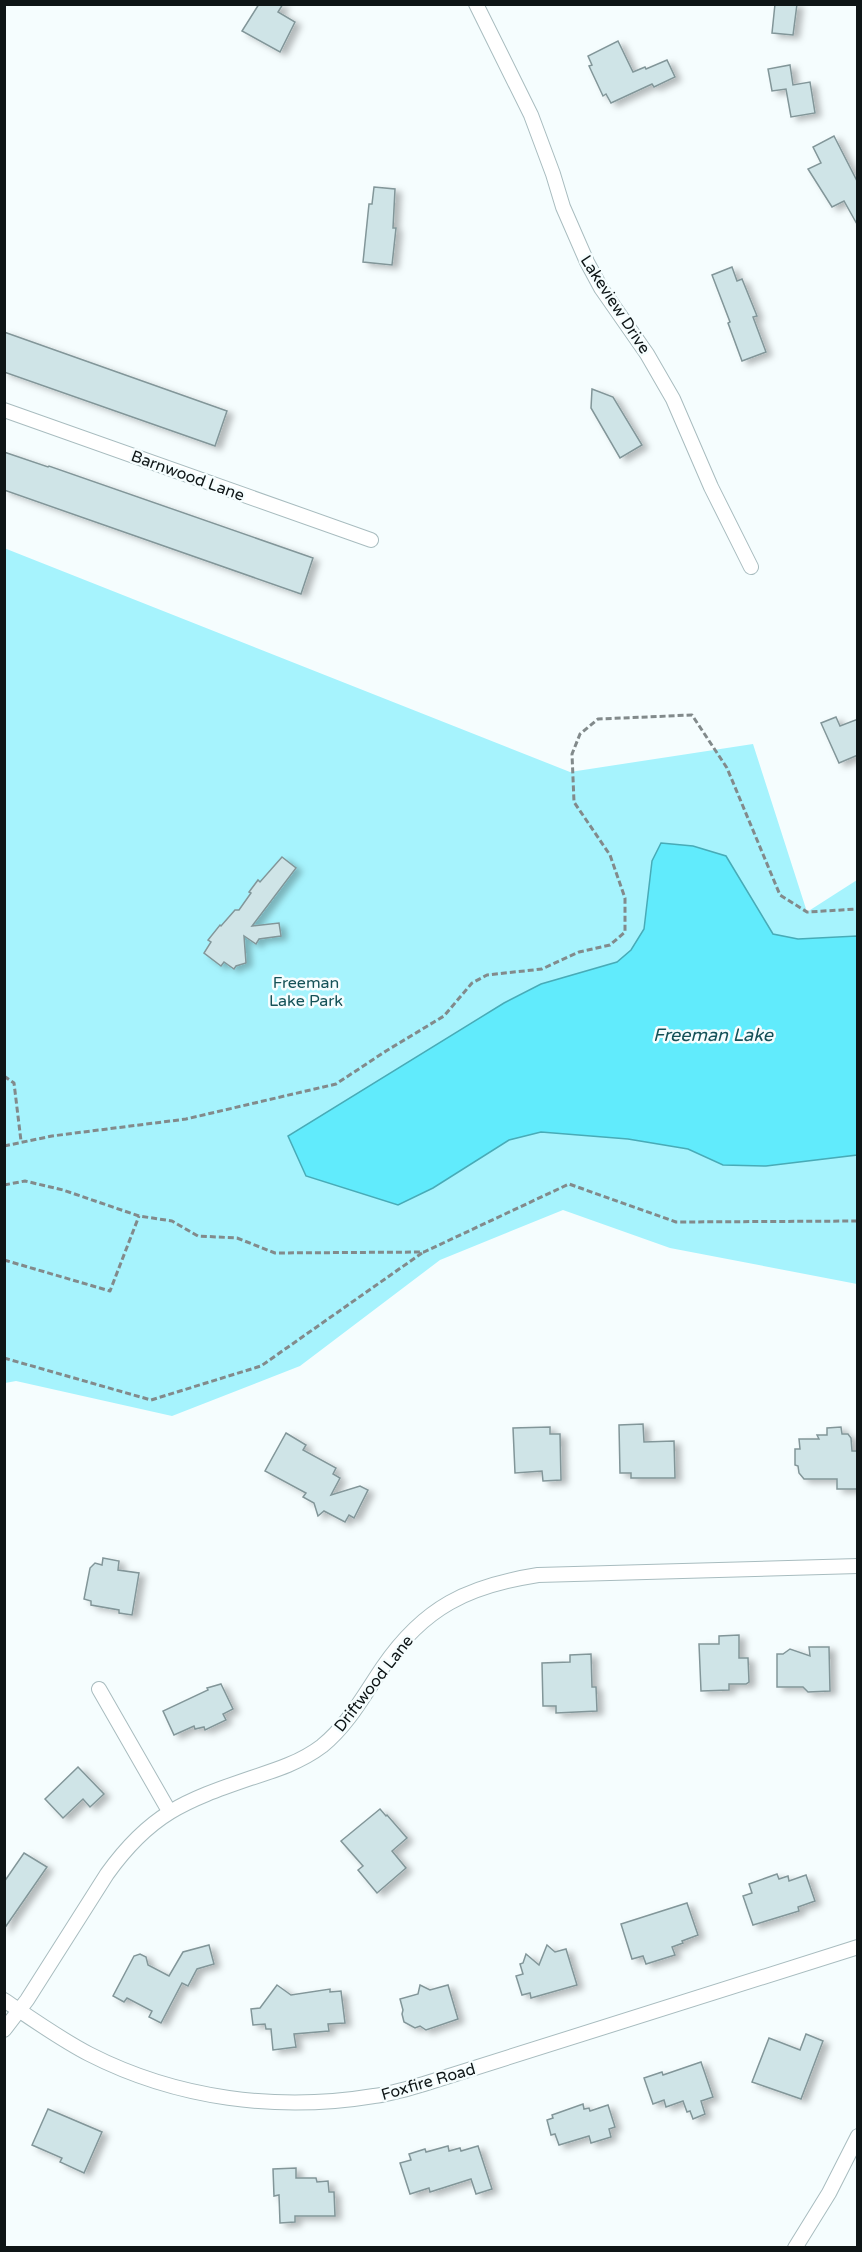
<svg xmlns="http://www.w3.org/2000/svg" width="862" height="2252" font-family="'Varela Round',sans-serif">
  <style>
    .green { fill: #a6f3fd }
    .water { fill: #61ebfc; stroke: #48abb7; stroke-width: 1.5 }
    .building { fill: #cfe4e7; stroke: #829699; stroke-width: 1.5; filter: url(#shadow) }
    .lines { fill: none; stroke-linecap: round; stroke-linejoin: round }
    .street-casing { stroke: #a8bcbf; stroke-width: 16 }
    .path { stroke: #828a8b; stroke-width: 3; stroke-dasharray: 6 3; stroke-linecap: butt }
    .street { stroke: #fff; stroke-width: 14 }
    .labels { text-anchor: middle; stroke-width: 5; stroke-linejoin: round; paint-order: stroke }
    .street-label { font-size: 16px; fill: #0e1516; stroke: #f5fdfe }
    .park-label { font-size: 16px; fill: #155258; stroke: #f5fdfe }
    .water-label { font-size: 18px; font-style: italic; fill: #145158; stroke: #f5fdfe }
  </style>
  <defs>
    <filter id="shadow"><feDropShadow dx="6" dy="3.5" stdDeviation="3" flood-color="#0004"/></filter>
  </defs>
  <rect width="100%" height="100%" fill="#f5fdfe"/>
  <!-- green -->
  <polygon class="green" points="4,548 570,772 753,744 807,912 857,880 857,1284 670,1248 563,1210 440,1260 300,1366 172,1416 16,1381 5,1383"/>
  <!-- water -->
  <polygon class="water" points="661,843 693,846 726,856 773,934 798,939 857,936 857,1155 766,1166 723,1165 688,1149 628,1139 541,1132 509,1140 433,1188 398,1205 306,1176 288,1136 504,1003 541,984 617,962 631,950 644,929 652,861"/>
  <!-- building -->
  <g class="building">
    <polygon points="259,4 283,4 278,12 295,22 280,52 242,31"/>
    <polygon points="775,4 797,4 793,35 772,33"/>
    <polygon points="618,41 633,72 645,67 646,69 667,60 675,77 654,87 652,84 611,103 606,94 603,96 589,66 592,65 588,56"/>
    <polygon points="790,65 793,85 810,82 815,113 791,117 786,89 772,91 768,69"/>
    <polygon points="834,136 858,183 858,226 844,201 832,207 808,169 821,163 813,147"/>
    <polygon points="374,187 395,189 393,228 396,228 392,265 363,262 369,204 372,204"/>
    <polygon points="732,267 737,281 742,279 757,316 753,317 766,352 742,361 728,323 730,322 712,275"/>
    <polygon points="4,332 227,411 215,446 4,372"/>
    <polygon points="592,389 613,397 642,445 620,458 591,408"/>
    <polygon points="4,452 48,467 49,466 313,558 301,594 4,490"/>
    <polygon points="836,717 840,726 858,719 858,755 839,763 821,723"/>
    <polygon points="282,857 296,868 252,926 279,923 281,936 259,939 256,944 244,936 246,963 236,966 234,969 224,962 221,966 204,953 211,942 208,940 220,925 221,926 235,910 239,910 251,893 249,892 258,880 260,882"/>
    <polygon points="643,1424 644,1442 674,1441 675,1478 631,1478 631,1473 620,1473 619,1425"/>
    <polygon points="550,1427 550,1434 560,1434 561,1480 543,1481 542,1471 515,1473 513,1428"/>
    <polygon points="841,1427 842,1434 848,1434 851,1438 852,1451 858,1451 858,1489 837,1489 837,1479 804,1479 799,1473 798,1466 795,1465 795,1449 800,1449 799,1439 819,1439 817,1435 827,1435 827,1428"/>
    <polygon points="286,1433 306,1445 303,1450 336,1468 333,1474 340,1478 331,1495 360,1486 368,1490 354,1518 349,1515 345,1522 324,1511 318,1516 314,1503 303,1497 306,1493 265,1471"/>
    <polygon points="103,1558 119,1561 118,1570 139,1573 132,1615 119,1613 119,1610 91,1605 91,1601 84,1599 90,1568 95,1563 102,1565"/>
    <polygon points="739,1635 739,1658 748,1658 749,1682 746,1684 729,1684 729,1690 701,1691 699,1644 719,1644 719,1636"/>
    <polygon points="809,1647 829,1647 830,1691 808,1692 803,1687 777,1687 777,1654 783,1654 790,1649 810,1656"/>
    <polygon points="591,1654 592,1687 596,1687 597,1711 556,1713 556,1706 543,1706 542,1663 570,1662 570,1655"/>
    <polygon points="221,1684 233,1709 223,1714 226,1720 205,1730 204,1727 195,1729 194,1726 174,1735 163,1711 208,1690 207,1688"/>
    <polygon points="78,1767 104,1794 90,1807 83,1799 63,1818 45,1799"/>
    <polygon points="380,1809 386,1816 387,1815 407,1838 392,1851 406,1868 377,1893 358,1870 363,1866 341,1841"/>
    <polygon points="24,1853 47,1867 4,1929 4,1882"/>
    <polygon points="777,1874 779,1879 788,1876 789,1881 806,1875 815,1901 798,1907 799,1911 753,1925 743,1896 752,1893 749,1884"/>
    <polygon points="687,1903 698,1935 682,1941 683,1943 672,1947 675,1955 646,1964 643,1956 632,1959 621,1924"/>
    <polygon points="209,1945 214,1964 197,1969 188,1986 182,1983 161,2023 149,2017 152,2011 127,1998 124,2002 113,1996 134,1956 140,1954 146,1957 148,1965 169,1976 183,1952"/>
    <polygon points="547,1945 555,1952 566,1949 577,1985 531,1998 530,1993 522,1995 516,1976 523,1974 520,1964 523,1963 526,1954 539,1965"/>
    <polygon points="277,1985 291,1995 330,1989 330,1992 341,1991 345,2023 328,2024 329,2031 294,2034 296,2047 273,2050 271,2029 266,2029 265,2024 253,2025 251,2009 260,2008"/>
    <polygon points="420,1985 430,1990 448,1985 458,2019 426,2030 420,2026 415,2028 404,2022 402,2014 403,2010 400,1999 418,1994"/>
    <polygon points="806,2034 823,2041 801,2099 752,2082 769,2038 800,2050"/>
    <polygon points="701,2062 713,2097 701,2101 705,2114 693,2119 690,2111 687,2112 683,2101 666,2107 664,2100 653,2104 644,2078 662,2072 663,2075"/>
    <polygon points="583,2104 584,2109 589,2108 590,2111 608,2105 615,2127 609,2129 611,2137 591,2143 589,2136 559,2145 555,2134 551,2135 547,2120 553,2118 552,2115"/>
    <polygon points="48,2109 102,2132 84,2173 60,2162 62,2158 32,2145"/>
    <polygon points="448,2146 449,2151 460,2148 461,2151 478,2146 492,2189 476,2194 471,2179 430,2192 429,2188 410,2194 400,2163 411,2160 409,2154 425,2149 426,2152"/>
    <polygon points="296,2168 296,2178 316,2178 317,2182 328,2181 329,2192 334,2192 335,2216 295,2216 295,2222 280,2223 279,2195 274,2196 273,2169"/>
  </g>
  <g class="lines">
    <defs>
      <g id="street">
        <polyline points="476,4 531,115 553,174 563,207 587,262 601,288 647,354 673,399 711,487 751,567"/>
        <polyline points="4,410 371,540"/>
        <polyline points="99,1689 169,1811"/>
        <path d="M4,2000C32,2019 60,2039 89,2054C177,2099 278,2112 374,2096C392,2094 410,2088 427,2083L858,1947"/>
        <path d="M4,2030L27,2000L107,1874C150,1814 184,1801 251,1778C276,1770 301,1762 322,1746C348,1725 364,1695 383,1667C424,1607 468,1586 538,1575L858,1566"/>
        <polyline points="795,2248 829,2193 858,2136"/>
      </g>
    </defs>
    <!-- street casing -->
    <use href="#street" class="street-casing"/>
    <!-- path -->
    <g class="path">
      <polyline points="4,1076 14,1083 21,1141"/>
      <polyline points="4,1146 52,1136 186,1119 336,1084 386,1051 444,1016 472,983 487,975 542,969 579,952 610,945 625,932 625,898 610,855 574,802 572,754 580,734 598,719 692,715 727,768 780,895 807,912 858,909"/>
      <polyline points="4,1185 25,1181 63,1190 139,1216 172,1221 198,1236 237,1238 275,1253 424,1252 569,1184 676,1222 858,1221"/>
      <polyline points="4,1260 110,1291 139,1216"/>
      <polyline points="4,1358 151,1400 261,1366 422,1253"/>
    </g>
    <!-- street -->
    <use href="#street" class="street"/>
  </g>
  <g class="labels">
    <!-- street labels -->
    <g class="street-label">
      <text transform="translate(616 304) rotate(57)" y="6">Lakeview Drive</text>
      <text transform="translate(188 475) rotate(20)" y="6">Barnwood Lane</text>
      <text transform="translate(373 1683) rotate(-52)" y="6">Driftwood Lane</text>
      <text transform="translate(428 2081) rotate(-16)" y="6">Foxfire Road</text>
    </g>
    <!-- park labels -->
    <g class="park-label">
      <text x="306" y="988">Freeman<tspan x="306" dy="18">Lake Park</tspan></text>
    </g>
    <!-- water labels -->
    <g class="water-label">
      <text x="713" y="1041">Freeman Lake</text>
    </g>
  </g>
  <!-- border -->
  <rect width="862" height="2252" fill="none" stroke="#0e1516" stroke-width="12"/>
</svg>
